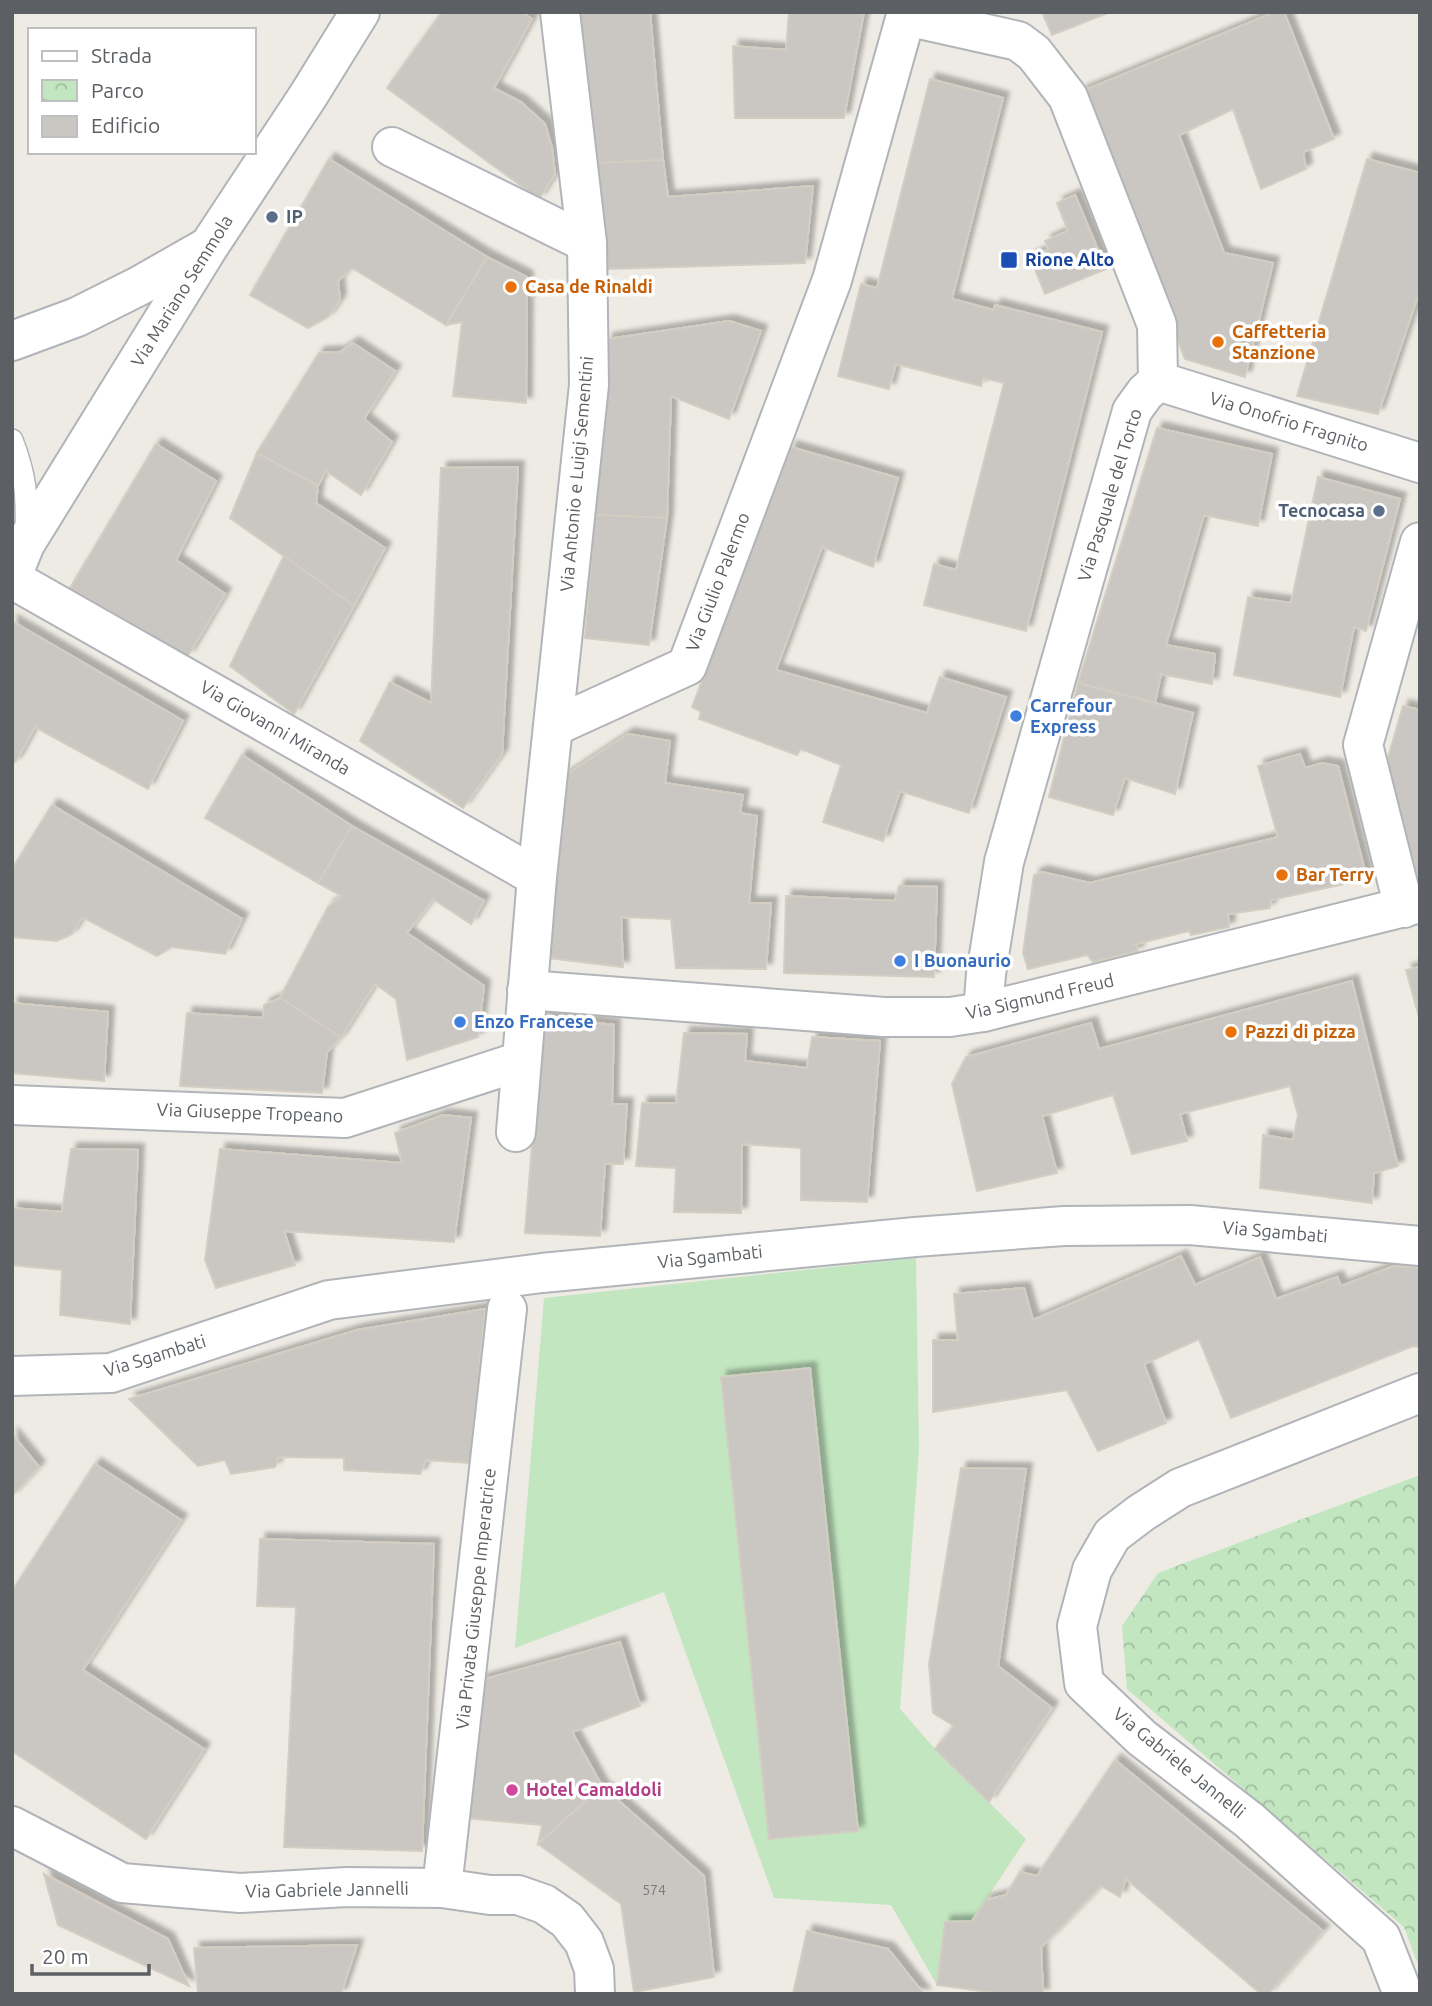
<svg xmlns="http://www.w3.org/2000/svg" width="1432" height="2006" font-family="Ubuntu,sans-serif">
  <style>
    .grass { fill: #c2e6c0 }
    .park { fill: url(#park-crowns) }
    .building { fill: #cac6c1; stroke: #d3cdc2; stroke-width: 2; filter: url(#shadow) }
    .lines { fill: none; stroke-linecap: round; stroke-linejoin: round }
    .service-casing { stroke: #b1b5b9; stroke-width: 24 }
    .minor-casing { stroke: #b1b5b9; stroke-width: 42 }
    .secondary-casing { stroke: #b0b4b9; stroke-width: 42 }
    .service { stroke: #fff; stroke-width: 21 }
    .minor { stroke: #fff; stroke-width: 38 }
    .secondary { stroke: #fff; stroke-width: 38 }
    .service-dot { fill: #5c6f8a; stroke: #fff; stroke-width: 2.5 }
    .transit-dot { fill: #1a4fb4; stroke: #fff; stroke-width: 2.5 }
    .food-dot { fill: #e8710a; stroke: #fff; stroke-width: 2.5 }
    .shop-dot { fill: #3f7fe0; stroke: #fff; stroke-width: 2.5 }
    .hotel-dot { fill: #d1479c; stroke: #fff; stroke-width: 2.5 }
    .labels { text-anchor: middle; stroke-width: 7; stroke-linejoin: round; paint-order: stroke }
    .number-label { font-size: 14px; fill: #787a7b }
    .service-label { font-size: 18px; font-weight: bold; fill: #4e5e75; stroke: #fff; text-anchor: start }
    .transit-label { font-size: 18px; font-weight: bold; fill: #164399; stroke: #fff; text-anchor: start }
    .food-label { font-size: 18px; font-weight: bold; fill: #c56008; stroke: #fff; text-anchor: start }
    .street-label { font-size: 18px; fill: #5c6064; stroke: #fff }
    .shop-label { font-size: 18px; font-weight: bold; fill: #366cbe; stroke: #fff; text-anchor: start }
    .hotel-label { font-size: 18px; font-weight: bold; fill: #b23c85; stroke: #fff; text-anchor: start }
  </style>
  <defs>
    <pattern id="park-crowns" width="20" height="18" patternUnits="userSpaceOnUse" patternTransform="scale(1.75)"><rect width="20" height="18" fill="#c2e6c0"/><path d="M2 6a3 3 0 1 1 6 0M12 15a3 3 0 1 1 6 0" fill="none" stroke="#a1bea0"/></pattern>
    <filter id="shadow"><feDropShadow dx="6" dy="-6" stdDeviation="2" flood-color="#0004"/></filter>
  </defs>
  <rect width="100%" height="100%" fill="#eeebe4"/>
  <!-- grass -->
  <polygon class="grass" points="916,1258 919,1450 900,1709 935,1749 1026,1839 972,1921 945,1922 937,1985 891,1905 774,1898 664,1592 515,1648 544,1298"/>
  <!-- park -->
  <polygon class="park" points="1420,1475 1420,1970 1404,1927 1127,1689 1122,1626 1158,1573"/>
  <!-- building -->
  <g class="building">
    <polygon points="442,12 522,12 532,19 494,88 521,102 545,124 552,148 555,174 539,199 387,88"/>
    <polygon points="580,12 650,12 663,160 597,163"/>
    <polygon points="789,12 864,12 844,118 735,118 733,46 786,50"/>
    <polygon points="1042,12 1110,12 1052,35"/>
    <polygon points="1275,12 1284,12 1334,139 1303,152 1306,169 1261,189 1233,109 1179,135 1224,253 1273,263 1245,377 1185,359 1080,92"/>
    <polygon points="930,79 1003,98 952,299 994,310 995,305 1102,332 1026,631 924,605 934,564 956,570 1004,383 983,378 981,386 896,364 889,389 838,376 861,284 877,288"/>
    <polygon points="329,159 487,257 446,325 352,268 338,281 340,300 328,317 308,328 250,295"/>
    <polygon points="1367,159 1420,173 1420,290 1378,414 1297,396"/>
    <polygon points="663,160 668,197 813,186 805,263 608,269 597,163"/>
    <polygon points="1075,195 1106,269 1045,294 1030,257 1049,249 1045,241 1068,231 1057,203"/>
    <polygon points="487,257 527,277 526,403 453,396 462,322 446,325"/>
    <polygon points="729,321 761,331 729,419 671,396 667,518 595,515 607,339"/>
    <polygon points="353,343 395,371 364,419 392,442 361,495 326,471 318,486 257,453 319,353 340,352"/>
    <polygon points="1157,428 1272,454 1258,526 1204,515 1166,645 1215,654 1212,684 1161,674 1155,703 1078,683"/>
    <polygon points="156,444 216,481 176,560 225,594 188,656 70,588"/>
    <polygon points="791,447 898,478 873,567 822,547 776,670 927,713 940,677 1006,697 969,813 900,791 883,841 823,822 841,765 801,749 797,755 699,719 701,712 692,707"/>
    <polygon points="257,453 318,486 316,503 385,548 354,606 230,518"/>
    <polygon points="518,467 502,754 463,808 360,741 390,682 431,703 441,468"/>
    <polygon points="1318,477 1400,499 1366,631 1354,627 1340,697 1234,675 1248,597 1291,603"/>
    <polygon points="595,515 667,518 649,645 585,638"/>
    <polygon points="284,556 354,606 294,714 230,666"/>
    <polygon points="12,621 183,721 148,789 35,727 16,761 12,764"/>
    <polygon points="1078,683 1193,713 1175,794 1125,778 1113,815 1049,797"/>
    <polygon points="1403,706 1420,710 1420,873 1416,875 1383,775"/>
    <polygon points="628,734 670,741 665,783 743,795 740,813 757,816 749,903 771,903 766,969 676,968 671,919 621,917 623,967 549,958 563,777"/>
    <polygon points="1300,754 1305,768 1322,763 1338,766 1367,879 1271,900 1270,908 1228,914 1229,927 1191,935 1189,931 1136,944 1138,951 1093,962 1087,955 1028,969 1023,953 1034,875 1042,872 1090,883 1278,837 1258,766"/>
    <polygon points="242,755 352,826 318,883 205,818"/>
    <polygon points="52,805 242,919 225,954 172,947 157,956 82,917 72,934 57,941 12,937 12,869"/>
    <polygon points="352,826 484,901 471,924 433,899 407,933 484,986 478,1037 407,1060 396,999 375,984 341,1037 280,998 328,907 342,896 318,883"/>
    <polygon points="899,886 937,887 934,977 784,973 786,896 895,901"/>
    <polygon points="1420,967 1420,1021 1406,970"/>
    <polygon points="1352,981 1398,1166 1374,1173 1372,1203 1260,1188 1263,1135 1293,1140 1298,1115 1290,1086 1180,1114 1187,1141 1132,1154 1113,1095 1042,1116 1057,1173 977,1191 952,1084 966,1057 1091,1023 1099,1049"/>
    <polygon points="280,998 341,1037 327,1052 322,1093 180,1086 187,1013 263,1018 264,1005"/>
    <polygon points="12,1003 108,1012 104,1081 12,1073"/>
    <polygon points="542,1017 614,1025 612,1104 627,1104 623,1164 605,1164 600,1236 525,1233"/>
    <polygon points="684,1033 747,1034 745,1061 807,1068 812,1037 880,1041 867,1202 801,1200 801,1148 742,1144 741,1213 674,1212 676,1168 636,1166 642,1103 676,1103"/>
    <polygon points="443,1115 471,1118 454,1242 284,1231 295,1265 216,1288 205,1260 220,1149 402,1163 395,1133"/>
    <polygon points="71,1149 138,1150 130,1324 60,1315 62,1270 12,1265 12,1208 62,1212"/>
    <polygon points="1181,1256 1195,1285 1260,1257 1276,1299 1337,1277 1341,1286 1394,1266 1420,1268 1420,1347 1413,1346 1231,1418 1199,1339 1144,1364 1166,1423 1098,1451 1067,1390 933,1412 933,1340 958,1340 954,1294 1024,1288 1033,1320"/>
    <polygon points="485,1309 470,1463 426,1460 420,1474 344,1470 344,1458 279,1457 275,1467 231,1474 225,1460 198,1466 129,1399 357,1330"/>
    <polygon points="810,1368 858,1831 769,1839 721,1377"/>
    <polygon points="12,1434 39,1467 12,1496"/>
    <polygon points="95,1464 181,1520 83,1670 204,1749 146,1839 12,1751 12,1591"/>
    <polygon points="961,1468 1026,1469 998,1666 1052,1708 989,1802 935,1749 954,1726 933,1713 929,1664"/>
    <polygon points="260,1539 434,1544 422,1851 284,1847 296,1607 257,1606"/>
    <polygon points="620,1642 640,1706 572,1732 602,1786 538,1844 542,1825 466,1818 481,1680"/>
    <polygon points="1115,1760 1323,1931 1268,1994 1261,1994 1126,1879 1120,1897 1101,1886 1041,1947 1043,1994 1003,1994 937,1985 945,1922 972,1921 986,1900 1006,1895 1020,1872 1037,1876"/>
    <polygon points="602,1786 704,1876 714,1977 634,1992 621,1904 538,1844"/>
    <polygon points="44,1874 168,1939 189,1986 58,1925"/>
    <polygon points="807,1931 888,1949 924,1994 793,1994"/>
    <polygon points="357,1945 341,1994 198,1994 194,1948"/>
  </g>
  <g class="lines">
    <defs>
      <path id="service" d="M12,440C26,476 27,495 26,534"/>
      <g id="minor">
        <polyline points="906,16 1018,41 1034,53 1068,97 1157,325 1158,381 1145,393 1132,411 1004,862 986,974 983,1012"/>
        <polyline points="392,147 587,243"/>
        <polyline points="1158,381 1420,463"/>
        <polyline points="12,579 537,877"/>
        <polyline points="553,727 687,666 832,280 907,12"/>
        <polyline points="1404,908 1363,745 1420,542"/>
        <polyline points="527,990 884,1017 950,1017 983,1012 1420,903"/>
        <polyline points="12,1105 345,1118 521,1061"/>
        <polyline points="516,1132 537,877 589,385 587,243 560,12"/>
        <polyline points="12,1376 111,1373 329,1300 542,1273 915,1237 1064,1226 1190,1225 1420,1246"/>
        <polyline points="442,1888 507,1309"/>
      </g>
      <g id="secondary">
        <polyline points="12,341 77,317 139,286 204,249"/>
        <polyline points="12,576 25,544 209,246 308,96 360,12"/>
        <polyline points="12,1826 122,1883 240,1893 347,1887 442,1888 490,1895 518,1895 544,1904 567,1920 584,1942 594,1969 595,1994"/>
        <polyline points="1403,1994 1381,1938 1249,1820 1142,1738 1084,1683 1077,1626 1092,1570 1112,1535 1141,1513 1180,1488 1420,1393"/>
      </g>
    </defs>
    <!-- service casing -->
    <use href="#service" class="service-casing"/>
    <!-- minor casing -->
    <use href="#minor" class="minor-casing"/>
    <!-- secondary casing -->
    <use href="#secondary" class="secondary-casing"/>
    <!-- service -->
    <use href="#service" class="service"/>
    <!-- minor -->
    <use href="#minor" class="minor"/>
    <!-- secondary -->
    <use href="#secondary" class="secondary"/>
  </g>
  <!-- markers -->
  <g class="service-dot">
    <circle cx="272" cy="217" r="7"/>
    <circle cx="1379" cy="511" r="7"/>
  </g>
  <rect class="transit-dot" x="1000" y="251" width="18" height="18" rx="3.5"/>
  <g class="food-dot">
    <circle cx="511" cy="287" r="7"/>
    <circle cx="1218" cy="342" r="7"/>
    <circle cx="1282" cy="875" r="7"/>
    <circle cx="1231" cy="1032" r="7"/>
  </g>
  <g class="shop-dot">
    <circle cx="1016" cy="716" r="7"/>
    <circle cx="900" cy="961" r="7"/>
    <circle cx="460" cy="1022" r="7"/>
  </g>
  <circle class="hotel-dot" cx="512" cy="1790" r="7"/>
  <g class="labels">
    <!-- number labels -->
    <g class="number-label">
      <text x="654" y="1895">574</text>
    </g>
    <!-- service labels -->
    <g class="service-label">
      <text x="286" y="223">IP</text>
      <text x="1365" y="517" text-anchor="end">Tecnocasa</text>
    </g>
    <!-- transit labels -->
    <g class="transit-label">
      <text x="1025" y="266">Rione Alto</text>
    </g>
    <!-- food labels -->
    <g class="food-label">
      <text x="525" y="293">Casa de Rinaldi</text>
      <text x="1232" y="338">Caffetteria<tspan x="1232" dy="21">Stanzione</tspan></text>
      <text x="1296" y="881">Bar Terry</text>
      <text x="1245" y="1038">Pazzi di pizza</text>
    </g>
    <!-- street labels -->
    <g class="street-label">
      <text transform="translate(182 291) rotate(-58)" y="6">Via Mariano Semmola</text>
      <text transform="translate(1289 422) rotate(17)" y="6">Via Onofrio Fragnito</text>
      <text transform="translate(577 474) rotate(-85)" y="6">Via Antonio e Luigi Sementini</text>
      <text transform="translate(1110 495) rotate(-73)" y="6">Via Pasquale del Torto</text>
      <text transform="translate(718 582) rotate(-69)" y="6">Via Giulio Palermo</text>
      <text transform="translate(275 728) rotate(30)" y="6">Via Giovanni Miranda</text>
      <text transform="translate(1040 997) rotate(-13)" y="6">Via Sigmund Freud</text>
      <text transform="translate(250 1113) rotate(2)" y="6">Via Giuseppe Tropeano</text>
      <text transform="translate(1275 1232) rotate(5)" y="6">Via Sgambati</text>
      <text transform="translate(710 1257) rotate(-6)" y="6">Via Sgambati</text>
      <text transform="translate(155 1356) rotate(-17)" y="6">Via Sgambati</text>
      <text transform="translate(476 1599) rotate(-84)" y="6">Via Privata Giuseppe Imperatrice</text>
      <text transform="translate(1179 1763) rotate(39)" y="6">Via Gabriele Jannelli</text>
      <text transform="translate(327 1890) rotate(-1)" y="6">Via Gabriele Jannelli</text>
    </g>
    <!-- shop labels -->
    <g class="shop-label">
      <text x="1030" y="712">Carrefour<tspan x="1030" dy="21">Express</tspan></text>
      <text x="914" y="967">I Buonaurio</text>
      <text x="474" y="1028">Enzo Francese</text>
    </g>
    <!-- hotel labels -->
    <g class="hotel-label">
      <text x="526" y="1796">Hotel Camaldoli</text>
    </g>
  </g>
  <!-- border -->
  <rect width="1432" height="2006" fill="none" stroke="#5c6064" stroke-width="28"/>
  <!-- legend -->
  <rect x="28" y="28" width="228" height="126" fill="#ffffff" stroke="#bebfc1" stroke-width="2"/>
  <rect x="42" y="51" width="35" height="10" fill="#ffffff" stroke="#bebfc1" stroke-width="2"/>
  <text x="91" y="63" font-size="21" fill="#5c6064">Strada</text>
  <rect x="42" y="80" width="35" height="21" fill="url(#park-crowns)" stroke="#bebfc1" stroke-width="2"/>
  <text x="91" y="98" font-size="21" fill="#5c6064">Parco</text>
  <rect x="42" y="116" width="35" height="21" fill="#cac6c1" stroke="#bebfc1" stroke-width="2"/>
  <text x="91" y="133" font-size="21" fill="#5c6064">Edificio</text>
  <!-- scale -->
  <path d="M32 1964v10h117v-10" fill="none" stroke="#5c6064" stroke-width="3.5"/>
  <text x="42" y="1964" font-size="21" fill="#5c6064" stroke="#ffffff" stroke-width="5" paint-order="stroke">20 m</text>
</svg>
